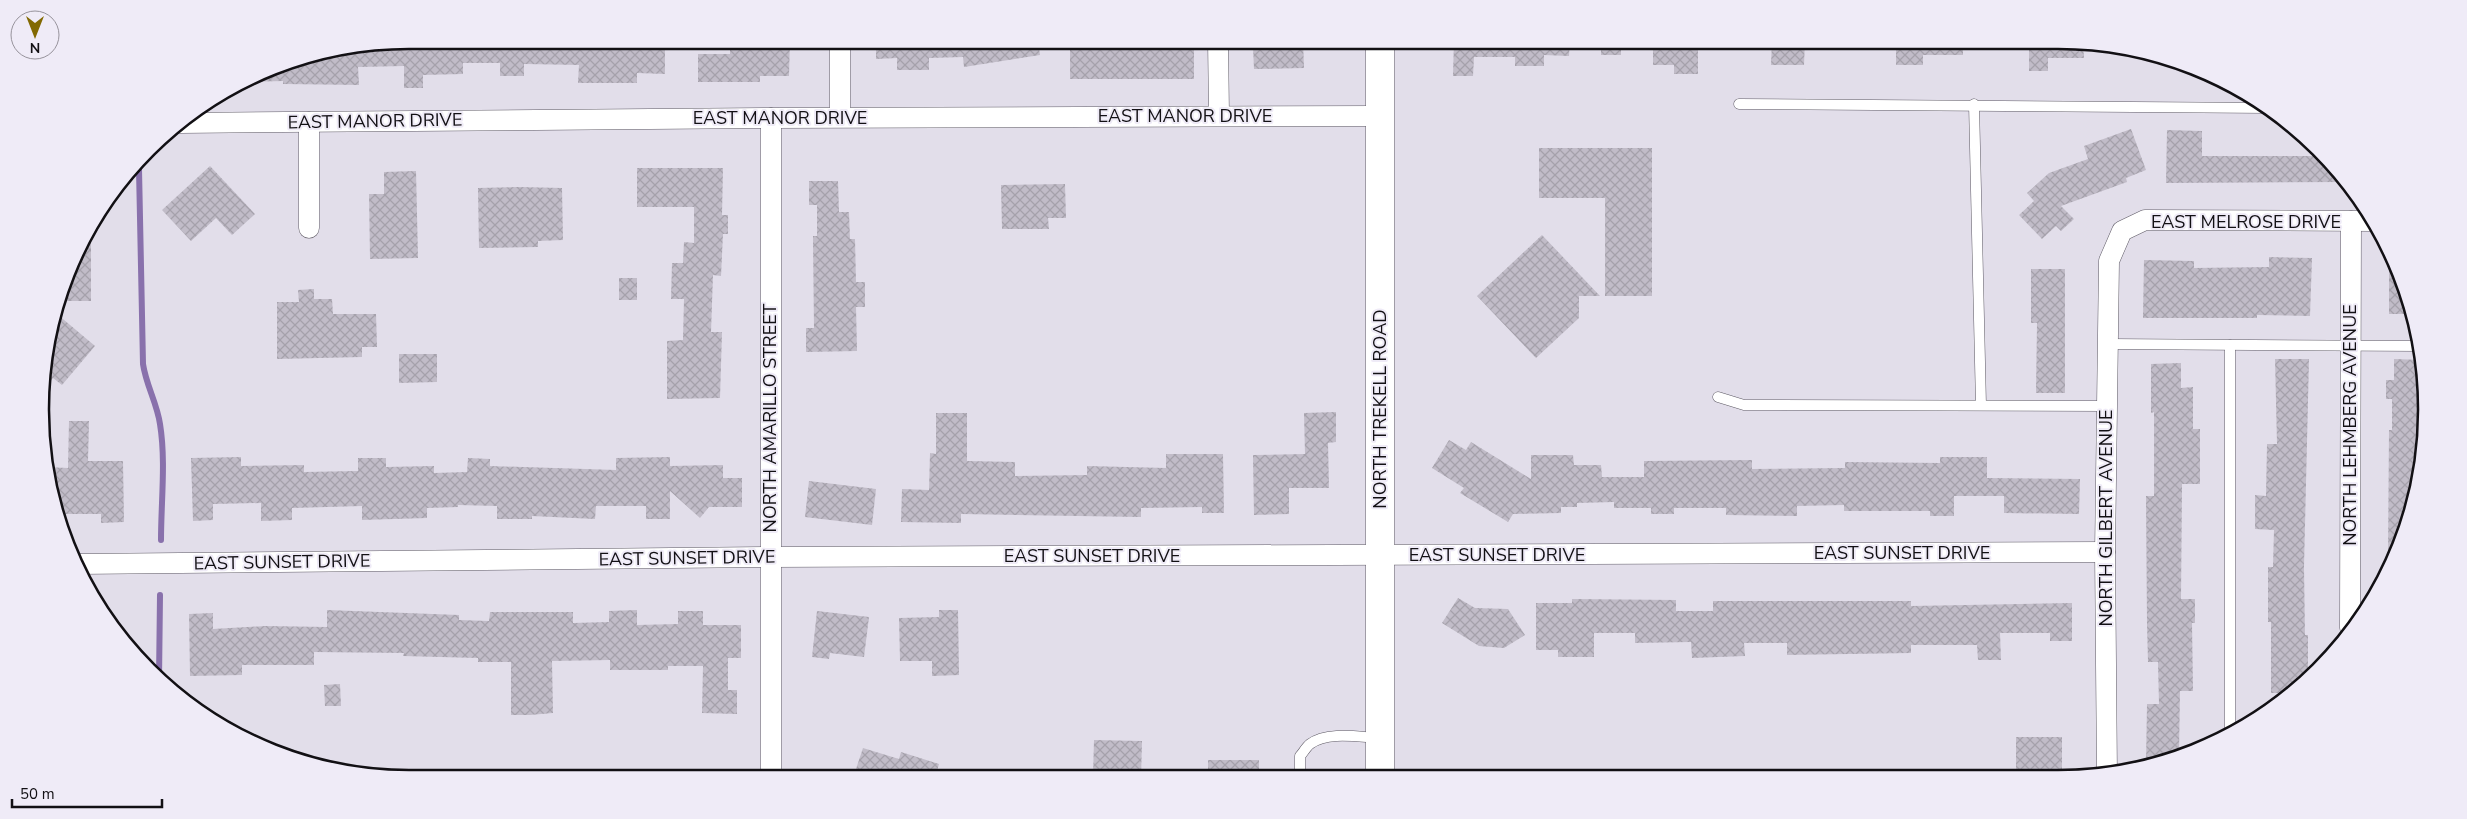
<svg xmlns="http://www.w3.org/2000/svg" width="2467" height="819" font-family="'Nunito Sans',sans-serif">
  <style>
    .lines { fill: none; stroke-linecap: round; stroke-linejoin: round }
    .stream { stroke: #8971ac; stroke-width: 6 }
    .building { fill: url(#building-cross-hatch) }
    .lane-casing { stroke: #5e5a65; stroke-width: 11 }
    .street-casing { stroke: #5e5a65; stroke-width: 21 }
    .secondary-casing { stroke: #5e5a65; stroke-width: 29 }
    .lane { stroke: #fff; stroke-width: 10 }
    .street { stroke: #fff; stroke-width: 20 }
    .secondary { stroke: #fff; stroke-width: 28 }
    .labels { text-anchor: middle; stroke-width: 4; stroke-linejoin: round; paint-order: stroke }
    .street-label { font-size: 18px; fill: #121014; stroke: #efebf7 }
    .rim { fill: none; stroke: #121014; stroke-width: 2.5 }
  </style>
  <defs>
    <pattern id="building-cross-hatch" width="8" height="8" patternUnits="userSpaceOnUse" patternTransform="scale(1.25)"><rect width="8" height="8" fill="#c1bcc8"/><path d="M0 0l8 8M0 8l8-8" fill="none" stroke="#a5a1ab"/></pattern>
  </defs>
  <rect width="100%" height="100%" fill="#e2deea"/>
  <g class="lines">
    <!-- stream -->
    <g class="stream">
      <path d="M139,169L143,364C146,385 157,403 160,424C166,461 161,502 161,540"/>
      <polyline points="159,680 160,595"/>
    </g>
  </g>
  <!-- building -->
  <g class="building">
    <polygon points="410,40 665,40 665,74 637,73 637,83 578,83 579,65 524,64 524,76 500,76 500,63 463,63 463,74 423,75 423,88 404,88 404,66 358,67 359,85 283,84 283,81 247,82 268,68 338,47"/>
    <polygon points="730,40 790,40 789,76 760,76 760,82 698,82 698,54 730,54"/>
    <polygon points="876,40 1038,40 1040,55 964,67 963,57 929,58 929,70 897,70 897,58 876,59"/>
    <polygon points="1099,40 1169,40 1169,44 1194,44 1194,79 1070,79 1070,49 1099,49"/>
    <polygon points="1273,40 1303,40 1304,68 1254,69 1253,46 1273,45"/>
    <polygon points="1454,40 1570,40 1569,56 1544,55 1544,66 1515,66 1515,57 1474,57 1473,76 1453,76"/>
    <rect x="1601" y="40" width="20" height="15"/>
    <polygon points="1653,40 1698,40 1698,74 1674,74 1674,65 1653,65"/>
    <polygon points="1772,40 1805,40 1804,65 1771,65"/>
    <polygon points="1896,40 1963,40 1963,55 1923,55 1923,65 1896,65"/>
    <polygon points="2029,40 2083,43 2084,58 2048,58 2048,71 2029,71"/>
    <polygon points="2131,129 2146,170 2126,178 2127,182 2061,206 2074,219 2061,231 2056,226 2042,239 2019,215 2034,201 2027,193 2049,173 2088,159 2084,146"/>
    <polygon points="2167,130 2202,131 2202,156 2325,156 2347,182 2166,183"/>
    <polygon points="1539,148 1652,148 1652,296 1605,296 1605,198 1539,198"/>
    <polygon points="210,166 255,214 232,235 216,218 191,241 162,210"/>
    <polygon points="637,168 723,168 722,215 728,215 728,234 723,234 721,276 713,275 711,332 722,332 720,398 667,399 667,341 683,340 684,299 671,299 672,263 683,263 684,242 694,243 694,207 637,207"/>
    <polygon points="416,171 418,258 370,259 369,194 384,194 384,172"/>
    <polygon points="809,181 838,181 839,212 849,212 850,239 855,239 856,282 865,282 865,307 856,307 857,351 806,352 806,328 814,328 813,236 817,236 817,205 809,205"/>
    <polygon points="1065,184 1066,218 1048,218 1049,229 1002,229 1001,185"/>
    <polygon points="519,187 562,188 563,240 538,241 538,247 479,248 478,188"/>
    <polygon points="91,225 91,301 61,301 78,246"/>
    <polygon points="1542,235 1600,296 1579,296 1579,318 1536,358 1477,296"/>
    <polygon points="2389,249 2399,268 2413,314 2389,314"/>
    <polygon points="2269,257 2312,258 2310,316 2257,315 2257,318 2143,318 2144,260 2194,261 2194,268 2269,267"/>
    <polygon points="2031,269 2065,269 2065,393 2036,393 2037,323 2031,323"/>
    <rect x="619" y="278" width="18" height="22"/>
    <polygon points="314,289 314,299 332,299 333,314 376,314 377,347 362,347 362,357 277,359 277,302 299,302 298,290"/>
    <polygon points="57,314 95,346 62,385 53,378 42,392 43,362"/>
    <polygon points="399,354 437,354 437,382 399,383"/>
    <polygon points="2275,359 2309,359 2304,567 2305,635 2308,635 2308,679 2292,693 2271,693 2271,622 2268,622 2268,567 2273,567 2274,530 2255,529 2255,495 2266,496 2267,444 2277,444"/>
    <polygon points="2394,359 2422,360 2424,444 2420,482 2390,561 2388,561 2389,430 2392,430 2392,399 2386,399 2386,380 2394,380"/>
    <polygon points="2181,363 2181,388 2193,387 2193,429 2200,429 2200,484 2182,484 2181,599 2195,599 2195,623 2192,623 2193,691 2180,691 2179,754 2146,764 2147,704 2159,704 2158,662 2148,662 2147,624 2146,496 2154,496 2154,412 2151,413 2151,364"/>
    <polygon points="1336,412 1336,442 1328,443 1329,488 1289,488 1289,514 1254,515 1253,455 1305,454 1304,413"/>
    <polygon points="936,413 967,413 967,461 1015,462 1015,476 1087,475 1087,466 1166,468 1166,454 1223,454 1224,513 1202,513 1202,507 1141,508 1141,517 961,514 961,523 901,522 902,489 929,490 930,453 936,454"/>
    <polygon points="69,421 89,421 88,461 123,461 124,522 101,523 101,514 57,514 53,505 46,467 68,468"/>
    <polygon points="1449,440 1466,450 1471,442 1531,479 1531,455 1573,455 1574,465 1601,465 1602,477 1644,477 1644,461 1752,460 1752,469 1845,468 1845,462 1940,463 1940,457 1987,457 1987,478 2080,479 2079,514 2004,513 2004,496 1954,496 1954,516 1930,516 1930,511 1844,511 1844,505 1797,506 1797,516 1726,515 1726,508 1674,508 1674,514 1651,514 1651,508 1614,508 1614,502 1577,503 1577,507 1561,507 1561,513 1513,514 1508,522 1460,493 1464,488 1432,468"/>
    <polygon points="241,457 241,466 304,465 304,472 358,471 358,458 386,458 386,467 434,466 434,473 467,472 468,458 490,459 490,466 616,470 616,458 670,457 670,466 723,465 723,478 742,478 742,507 709,507 700,518 670,491 670,519 646,519 646,506 596,506 595,519 532,516 532,519 497,519 497,506 458,505 458,507 427,508 427,518 362,520 362,506 292,508 292,520 261,521 261,503 213,504 213,520 193,521 191,458"/>
    <polygon points="809,481 876,489 872,525 805,517"/>
    <polygon points="1458,598 1475,608 1508,609 1525,635 1504,648 1479,646 1442,623"/>
    <polygon points="1572,599 1676,600 1676,611 1713,611 1713,601 1911,601 1911,606 2072,603 2072,641 2050,641 2050,633 2000,633 2001,660 1978,660 1977,645 1911,645 1911,653 1787,655 1787,643 1744,643 1745,656 1692,658 1691,642 1635,643 1635,633 1594,633 1594,657 1558,657 1558,650 1536,650 1536,603 1572,603"/>
    <polygon points="327,610 459,615 459,620 489,621 490,612 573,612 573,623 609,622 609,611 637,610 637,625 678,624 678,611 703,611 703,625 741,625 741,658 728,658 728,690 737,690 737,714 702,713 703,666 668,666 668,670 610,670 610,660 552,661 553,713 530,715 511,715 511,662 478,662 478,658 403,656 404,653 314,652 314,665 242,665 242,675 190,676 189,614 213,613 213,629 265,626 327,627"/>
    <polygon points="939,610 958,610 959,675 932,676 932,661 900,661 899,618 939,617"/>
    <polygon points="817,611 869,617 864,657 830,653 829,659 812,657"/>
    <polygon points="340,684 341,706 325,706 324,685"/>
    <rect x="2016" y="737" width="46" height="39"/>
    <polygon points="1094,740 1142,741 1141,778 1093,778"/>
    <polygon points="863,748 899,759 901,752 939,764 935,778 853,778"/>
    <rect x="1208" y="760" width="51" height="17"/>
  </g>
  <g class="lines">
    <defs>
      <g id="lane">
        <polyline points="1739,104 2269,108"/>
        <polyline points="1974,104 1981,405"/>
        <polyline points="2108,344 2421,346"/>
        <polyline points="2230,345 2230,735"/>
        <polyline points="1718,397 1744,405 2107,406"/>
        <path d="M1300,777V756C1303,753 1306,747 1310,744C1327,731 1359,737 1378,738"/>
      </g>
      <g id="street">
        <polyline points="840,40 840,117"/>
        <polyline points="1218,40 1219,115"/>
        <polyline points="309,122 309,228"/>
        <polyline points="180,123 771,118 1380,116"/>
        <polyline points="79,564 770,557 2105,552"/>
        <polyline points="2350,628 2351,221"/>
        <polyline points="2107,775 2105,552 2109,261 2122,231 2145,220 2374,221"/>
        <polyline points="771,778 771,118"/>
      </g>
      <polyline id="secondary" points="1380,40 1380,777"/>
    </defs>
    <!-- lane casing -->
    <use href="#lane" class="lane-casing"/>
    <!-- street casing -->
    <use href="#street" class="street-casing"/>
    <!-- secondary casing -->
    <use href="#secondary" class="secondary-casing"/>
    <!-- lane -->
    <use href="#lane" class="lane"/>
    <!-- street -->
    <use href="#street" class="street"/>
    <!-- secondary -->
    <use href="#secondary" class="secondary"/>
  </g>
  <g class="labels">
    <!-- street labels -->
    <g class="street-label">
      <text x="1185" y="122">EAST MANOR DRIVE</text>
      <text x="780" y="124">EAST MANOR DRIVE</text>
      <text transform="translate(375 121) rotate(-1)" y="6">EAST MANOR DRIVE</text>
      <text x="2246" y="228">EAST MELROSE DRIVE</text>
      <text transform="translate(1380 409) rotate(-90)" y="6">NORTH TREKELL ROAD</text>
      <text transform="translate(770 418) rotate(-90)" y="6">NORTH AMARILLO STREET</text>
      <text transform="translate(2350 425) rotate(-90)" y="6">NORTH LEHMBERG AVENUE</text>
      <text transform="translate(2106 518) rotate(-90)" y="6">NORTH GILBERT AVENUE</text>
      <text x="1902" y="559">EAST SUNSET DRIVE</text>
      <text x="1497" y="561">EAST SUNSET DRIVE</text>
      <text x="1092" y="562">EAST SUNSET DRIVE</text>
      <text transform="translate(687 558) rotate(-1)" y="6">EAST SUNSET DRIVE</text>
      <text transform="translate(282 562) rotate(-1)" y="6">EAST SUNSET DRIVE</text>
    </g>
  </g>
  <!-- crop -->
  <path d="M0 0H2467V819H0ZM409 49H2058A360 360 0 0 1 2418 409V410A360 360 0 0 1 2058 770H409A360 360 0 0 1 49 410V409A360 360 0 0 1 409 49Z" fill="#efebf7" fill-rule="evenodd"/>
  <path class="rim" d="M409 49H2058A360 360 0 0 1 2418 409V410A360 360 0 0 1 2058 770H409A360 360 0 0 1 49 410V409A360 360 0 0 1 409 49Z"/>
  <!-- north arrow -->
  <g transform="translate(35 35) rotate(180)"><circle r="24" fill="#efebf7" stroke="#97939c"/>
  <path d="M0-4L9 19L0 12L-9 19Z" fill="#826902"/>
  <text y="-8" font-size="14" font-weight="bold" text-anchor="middle" fill="#121014">N</text>
  </g>
  <!-- scale -->
  <path d="M12 799v8h150v-8" fill="none" stroke="#121014" stroke-width="2.5"/>
  <text x="20" y="799" font-size="15" fill="#121014" stroke="#efebf7" stroke-width="4" paint-order="stroke">50 m</text>
</svg>
